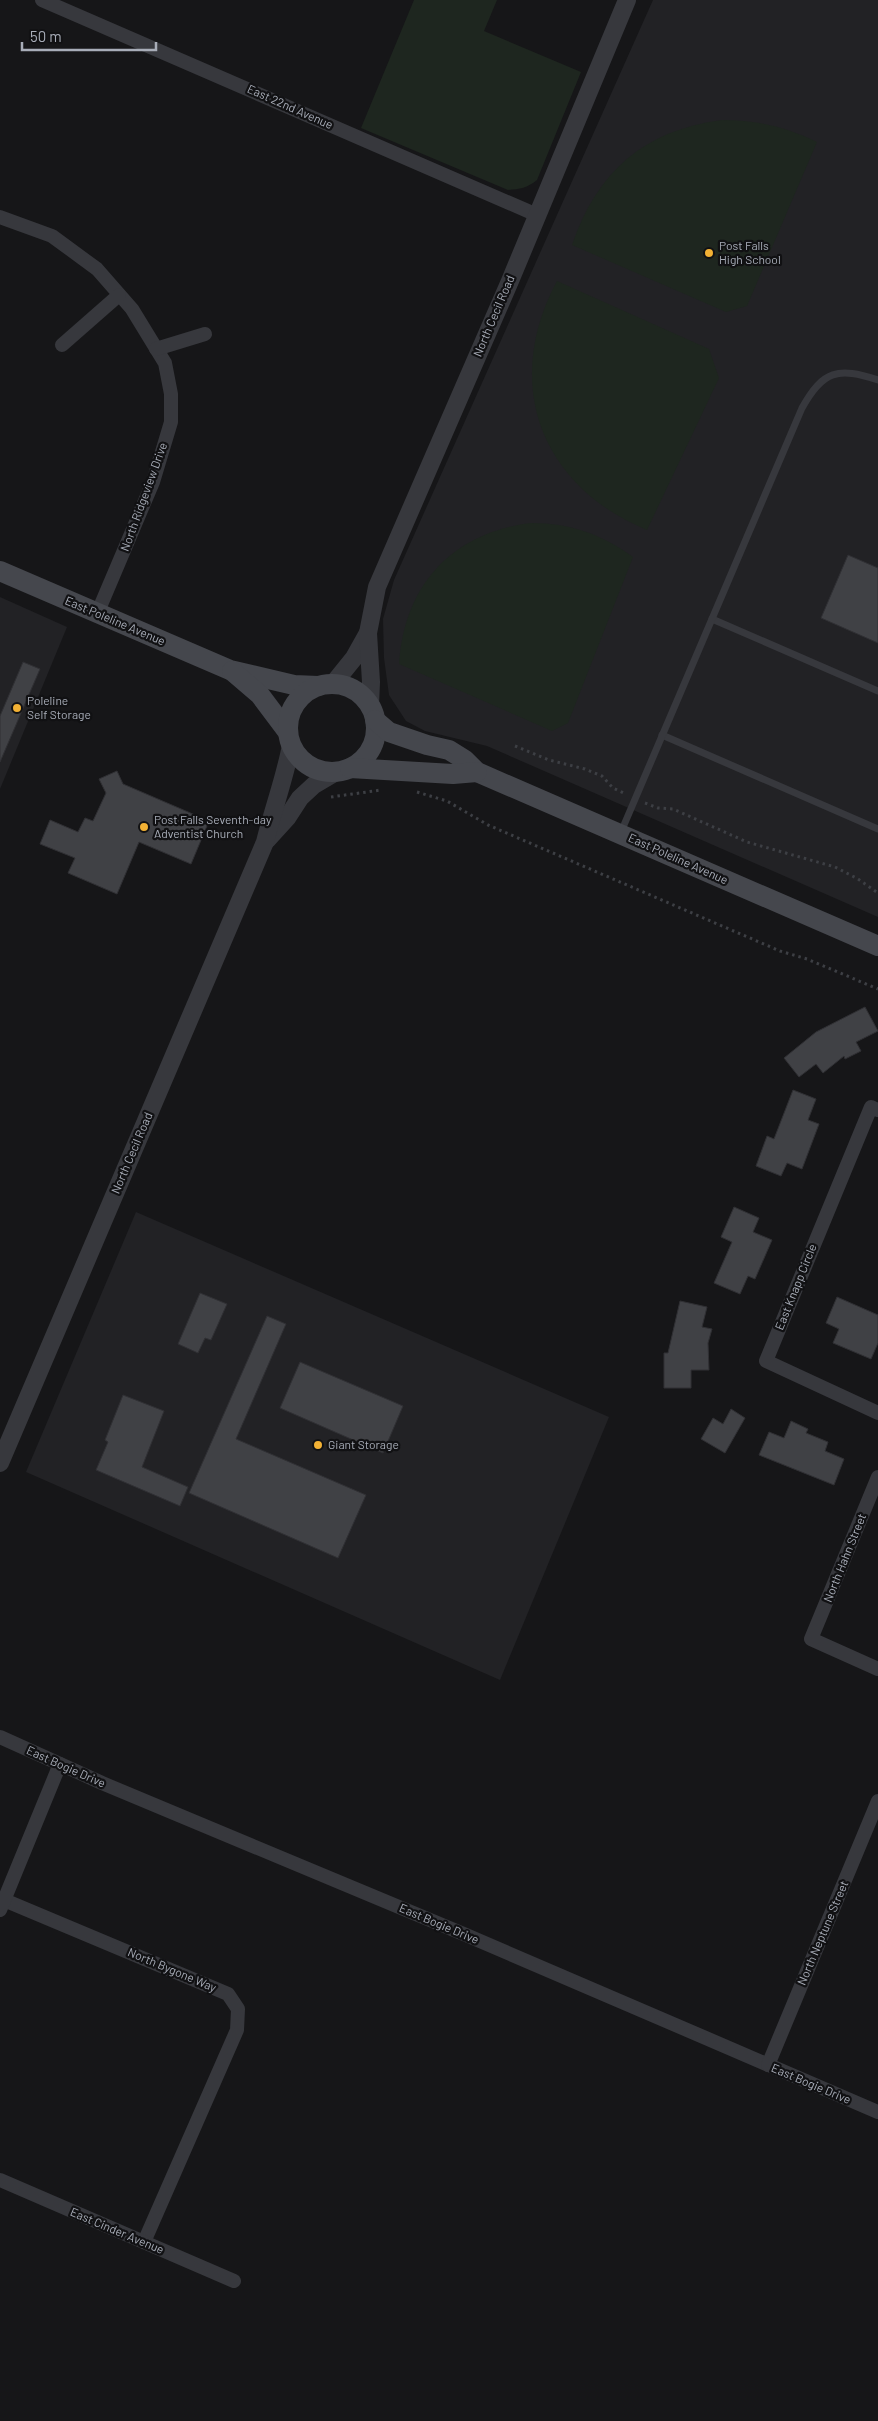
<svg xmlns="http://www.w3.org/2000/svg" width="878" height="2421" font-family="Barlow,sans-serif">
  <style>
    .built { fill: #222225 }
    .green { fill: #1e261f }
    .building { fill: #404145; stroke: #303034 }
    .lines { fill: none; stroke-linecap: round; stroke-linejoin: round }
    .path { stroke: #3d3f44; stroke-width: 3; stroke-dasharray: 2.5 4; stroke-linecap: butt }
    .service { stroke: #37383d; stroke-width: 7 }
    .minor { stroke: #37383d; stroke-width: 14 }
    .tertiary { stroke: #37383d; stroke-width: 18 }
    .secondary { stroke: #45474d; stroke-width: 20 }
    .poi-dot { fill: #f2b134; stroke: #111113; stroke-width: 2 }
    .labels { text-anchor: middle; stroke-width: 4.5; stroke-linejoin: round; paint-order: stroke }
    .street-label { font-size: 12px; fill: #a8adb8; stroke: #111113 }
    .poi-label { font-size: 12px; fill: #a8adb8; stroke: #111113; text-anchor: start }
  </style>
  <rect width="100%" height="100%" fill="#161618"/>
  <!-- built -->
  <g class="built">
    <polygon points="653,0 878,0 878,917 487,746 425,731 406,721 389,695 384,658 383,619 394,580"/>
    <polygon points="0,597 67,627 0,789"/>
    <polygon points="136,1212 609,1417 500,1680 26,1472"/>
  </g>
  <!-- green -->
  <g class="green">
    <path d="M414,0H497L484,31L581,72L537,180C527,188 520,189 508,190L361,128Z"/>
    <path d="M722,120C757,120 786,127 817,142L747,306L726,312L572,245C597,171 645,130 722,120Z"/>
    <path d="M557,281L709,349L719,378L647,530C540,486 502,383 557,281Z"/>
    <path d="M531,523C570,523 601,534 633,557L568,723L552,731L399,664C404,585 452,533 531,523Z"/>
  </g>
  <!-- building -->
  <g class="building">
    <polygon points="848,555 878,568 878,643 821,618"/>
    <polygon points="23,662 40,669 0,762 0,716"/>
    <polygon points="117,771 123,784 209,821 191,864 139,842 117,894 68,873 75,858 40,844 50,820 78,832 85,818 93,821 106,793 99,779"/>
    <polygon points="865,1007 878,1031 856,1042 861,1051 845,1059 844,1056 823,1073 816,1064 799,1077 784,1058 816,1032"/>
    <polygon points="793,1090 816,1099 808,1120 819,1124 802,1169 787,1163 781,1176 756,1166 767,1136 774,1139"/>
    <polygon points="734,1207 759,1218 753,1232 772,1240 755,1279 748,1276 740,1294 714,1283 732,1242 721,1237"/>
    <polygon points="200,1293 227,1304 211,1340 205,1338 198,1353 178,1344"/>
    <polygon points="837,1297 878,1315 878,1343 871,1359 833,1343 839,1329 826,1323"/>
    <polygon points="680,1301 707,1307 702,1327 712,1329 708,1343 709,1370 691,1370 691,1388 664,1388 664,1353 668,1353"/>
    <polygon points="267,1316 286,1324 236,1439 366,1495 338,1558 189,1493"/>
    <polygon points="300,1362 403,1406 383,1453 280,1408"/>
    <polygon points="123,1395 164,1411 142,1467 188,1487 180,1506 96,1470 108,1442 105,1440"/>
    <polygon points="731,1409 745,1418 725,1453 701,1439 713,1418 723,1424"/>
    <polygon points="791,1421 808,1429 806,1433 828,1442 825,1451 844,1459 834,1485 759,1455 769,1432 784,1438"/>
  </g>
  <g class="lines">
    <!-- path -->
    <g class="path">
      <polyline points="515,746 549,760 585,769 602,776 613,788 626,794"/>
      <polyline points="417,792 447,801 488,825 780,951 807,959 878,989"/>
      <polyline points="331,797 381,790"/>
      <polyline points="645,803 658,808 673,809 747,842 835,867 858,879 878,893"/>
    </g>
    <!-- service -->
    <g class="service">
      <polyline points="712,619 878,691"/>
      <polyline points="662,735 878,829"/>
      <path d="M621,832L802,408C823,370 838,367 878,380"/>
    </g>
    <!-- minor -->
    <g class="minor">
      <polyline points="42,0 537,215"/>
      <polyline points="0,217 52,236 97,269 132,309 165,363 171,394 171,422 153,482 97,614"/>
      <polyline points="62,345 119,295"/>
      <polyline points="156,349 205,334"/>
      <polyline points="878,1110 871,1107 766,1361 878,1413"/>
      <polyline points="878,1477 811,1639 878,1669"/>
      <polyline points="0,1737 102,1783 466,1935 878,2112"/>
      <polyline points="4,1900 228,1994 238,2009 237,2030 144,2242"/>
      <polyline points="0,1910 60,1764"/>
      <polyline points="768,2065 878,1801"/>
      <polyline points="0,2180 234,2281"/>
    </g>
    <!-- tertiary -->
    <g class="tertiary">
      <polyline points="333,684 354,658 368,633"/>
      <polyline points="370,706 371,682 368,633 377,587 510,281 627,0"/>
      <polyline points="267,840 287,818 300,798 314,785 336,772"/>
      <path d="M0,1463L265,842C273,809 285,778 291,745"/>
    </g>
    <!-- secondary -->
    <g class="secondary">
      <polyline points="0,571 230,670 294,685 318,686"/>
      <polyline points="232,671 260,695 287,731"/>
      <circle cx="332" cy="728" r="44"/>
      <polyline points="375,720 389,732 427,745 449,750 465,760 477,772 878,946"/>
      <polyline points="350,768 453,774 477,772"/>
    </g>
  </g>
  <!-- markers -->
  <g class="poi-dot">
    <circle cx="709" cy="253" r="5"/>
    <circle cx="17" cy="708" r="5"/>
    <circle cx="144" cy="827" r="5"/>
    <circle cx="318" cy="1445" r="5"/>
  </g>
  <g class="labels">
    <!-- street labels -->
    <g class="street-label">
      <text transform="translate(290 107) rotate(24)" y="4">East 22nd Avenue</text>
      <text transform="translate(494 316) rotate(-67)" y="4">North Cecil Road</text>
      <text transform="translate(144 497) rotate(-70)" y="4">North Ridgeview Drive</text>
      <text transform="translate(115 621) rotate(23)" y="4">East Poleline Avenue</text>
      <text transform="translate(678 859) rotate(24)" y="4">East Poleline Avenue</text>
      <text transform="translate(132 1153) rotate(-67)" y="4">North Cecil Road</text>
      <text transform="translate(796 1287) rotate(-68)" y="4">East Knapp Circle</text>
      <text transform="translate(845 1558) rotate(-68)" y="4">North Hahn Street</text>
      <text transform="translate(66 1767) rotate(24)" y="4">East Bogie Drive</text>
      <text transform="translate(439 1924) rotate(23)" y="4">East Bogie Drive</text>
      <text transform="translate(823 1933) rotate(-67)" y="4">North Neptune Street</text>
      <text transform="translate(172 1970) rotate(23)" y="4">North Bygone Way</text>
      <text transform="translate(811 2084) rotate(23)" y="4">East Bogie Drive</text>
      <text transform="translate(117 2231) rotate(23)" y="4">East Cinder Avenue</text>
    </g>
    <!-- poi labels -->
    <g class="poi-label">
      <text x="719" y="250">Post Falls<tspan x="719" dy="14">High School</tspan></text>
      <text x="27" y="705">Poleline<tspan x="27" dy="14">Self Storage</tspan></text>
      <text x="154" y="824">Post Falls Seventh-day<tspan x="154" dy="14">Adventist Church</tspan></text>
      <text x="328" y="1449">Giant Storage</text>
    </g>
  </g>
  <!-- scale -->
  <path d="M22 42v8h134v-8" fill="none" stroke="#a8adb8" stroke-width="2.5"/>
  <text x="30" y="42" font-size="15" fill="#a8adb8" stroke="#111113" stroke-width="4" paint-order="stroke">50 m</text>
</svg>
